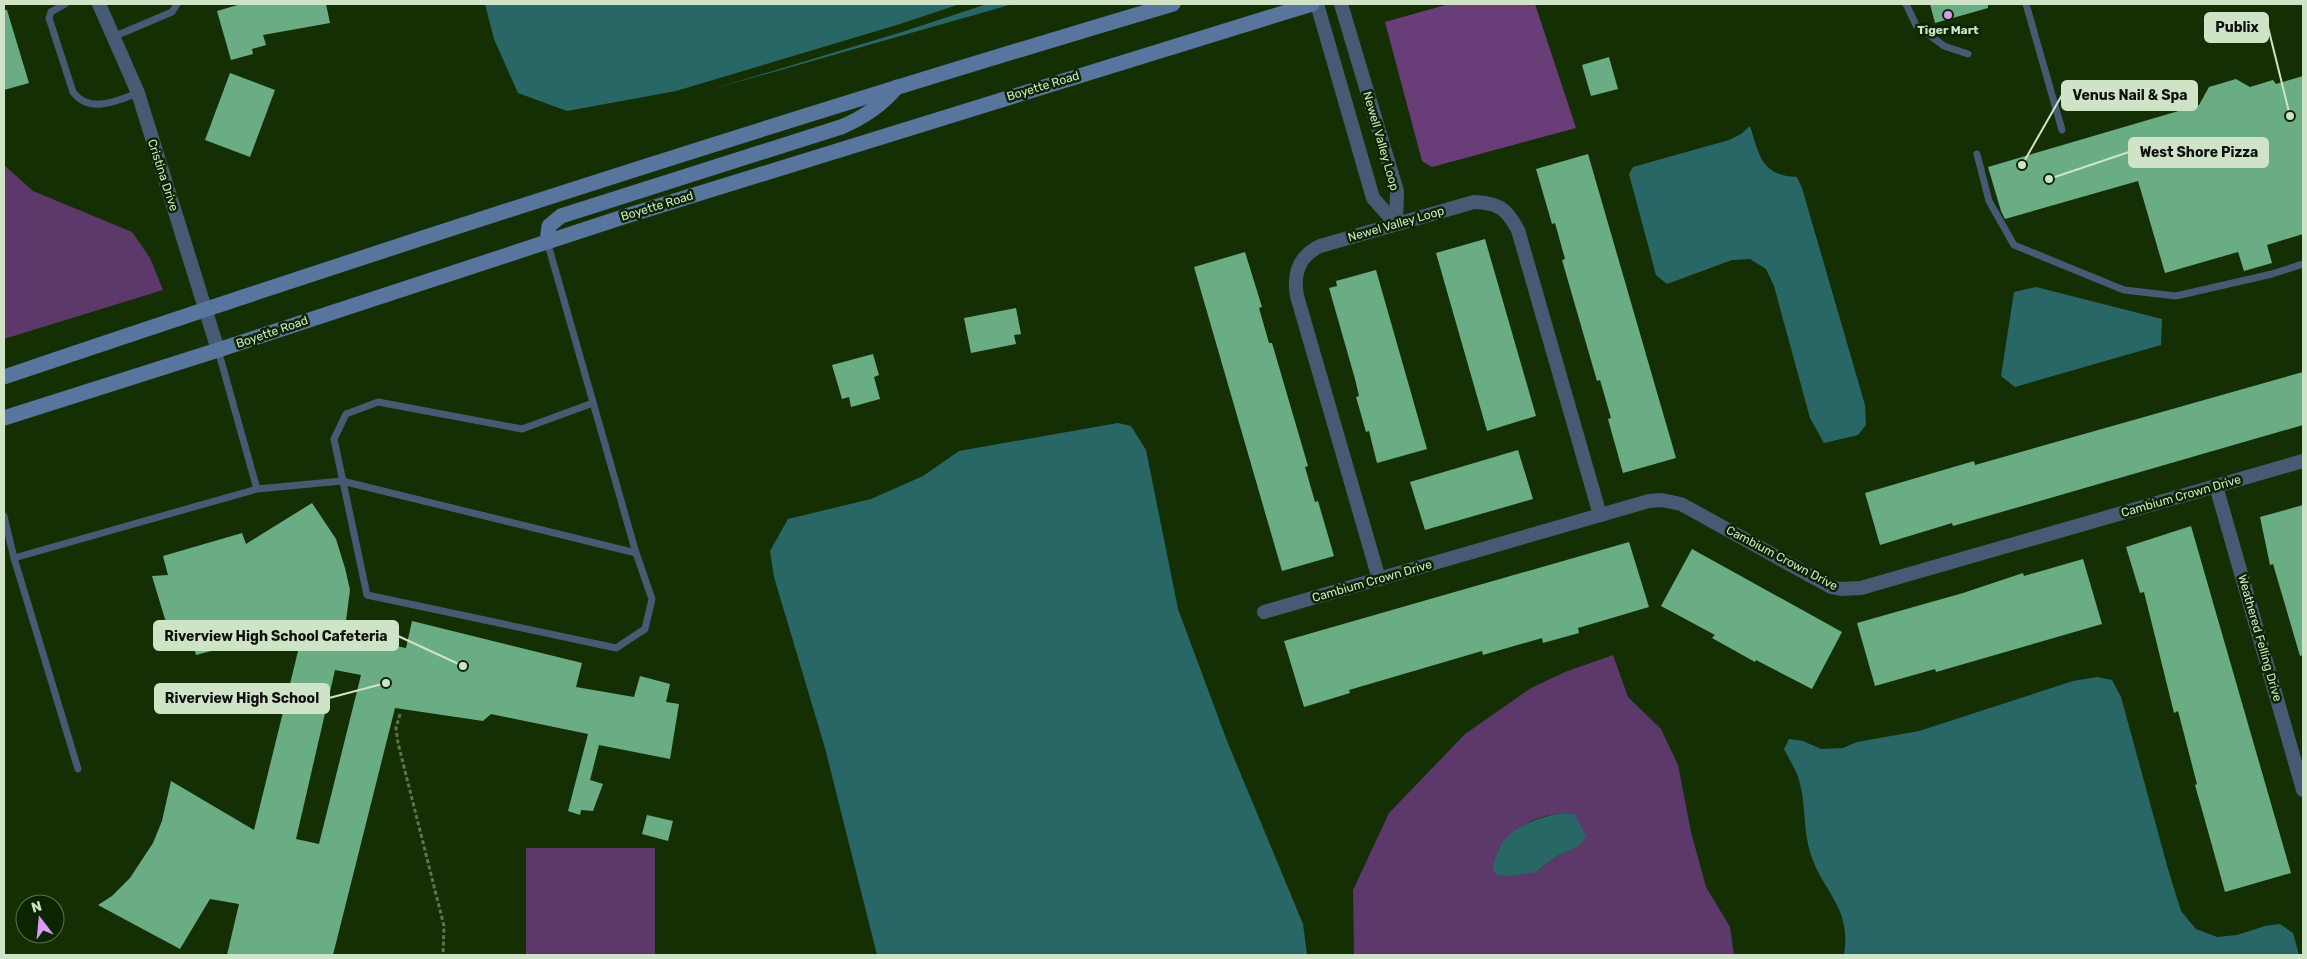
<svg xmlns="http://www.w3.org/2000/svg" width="2307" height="959" font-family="Rubik,sans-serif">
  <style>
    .green { fill: #5d386b; fill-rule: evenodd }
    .forest { fill: #683d78 }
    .water { fill: #296767 }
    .building { fill: #6aad84; fill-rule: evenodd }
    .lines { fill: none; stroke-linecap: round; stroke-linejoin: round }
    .path { stroke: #5c744f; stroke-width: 3; stroke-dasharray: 4 2.5; stroke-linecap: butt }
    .lane { stroke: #475a73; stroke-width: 7 }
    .street { stroke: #475a73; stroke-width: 14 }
    .secondary { stroke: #58759e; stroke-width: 15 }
    .poi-dot { fill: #dc99f5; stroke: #0b2500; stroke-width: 2 }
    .labels { text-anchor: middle; stroke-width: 5; stroke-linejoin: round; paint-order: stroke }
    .poi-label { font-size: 12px; font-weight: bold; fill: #cfe4c6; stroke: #0b2500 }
    .street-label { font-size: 12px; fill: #cfe4c6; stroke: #0b2500 }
    .leader { fill: none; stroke: #cfe4c6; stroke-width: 2 }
    .callout-dot { fill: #cfe4c6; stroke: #0b2500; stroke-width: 2 }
    .callout { fill: #cfe4c6; stroke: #cfe4c6; stroke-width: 2 }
    .callout-label { font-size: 14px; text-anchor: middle; font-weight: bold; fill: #111 }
  </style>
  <rect width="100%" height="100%" fill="#152f05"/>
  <!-- green -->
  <g class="green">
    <polygon points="4,165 33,191 132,232 150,258 163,290 4,339"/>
    <path d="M1613,655L1628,697L1661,729L1678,765L1691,832L1706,887L1730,927L1734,955H1354L1353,890L1389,813L1465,734L1531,688L1565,672ZM1564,813L1575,814L1578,847L1557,856L1536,872L1498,849C1520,825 1531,817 1564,813Z"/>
    <rect x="526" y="848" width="129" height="107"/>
  </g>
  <!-- forest -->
  <polygon class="forest" points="1449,4 1535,4 1576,128 1432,167 1422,161 1385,22"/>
  <!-- water -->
  <g class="water">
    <polygon points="485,4 960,4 900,24 676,91 567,111 518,93 494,39"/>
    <polygon points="987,4 1013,4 706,91 902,32"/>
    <path d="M1750,126C1759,154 1761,176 1797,177L1802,188L1865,405L1866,425L1858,435L1824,443L1810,418L1774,286L1766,269L1750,259L1732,260L1667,284L1656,275L1629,174L1633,167L1729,140L1741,134Z"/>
    <polygon points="2036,287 2162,319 2161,345 2015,387 2001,376 2014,292"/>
    <polygon points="1118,423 1131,426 1146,450 1178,609 1227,741 1303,924 1307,955 877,955 825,748 774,577 770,551 788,519 871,499 923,476 959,451"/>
    <path d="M2097,677L2112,680L2121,697L2168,869L2181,911L2196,929L2217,937L2237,935L2265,926L2280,924L2293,933L2299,955H1844C1852,906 1822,892 1810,852C1803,829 1806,803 1799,780C1796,769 1789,759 1784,749L1789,739L1803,741L1821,749L1843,748L1857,742L1919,731L2073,681Z"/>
    <path d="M1564,813L1575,814L1586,837L1578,847L1557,856L1536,872L1511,876L1498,875L1493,870C1494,864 1495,857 1498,851C1507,827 1541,816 1564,813Z"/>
  </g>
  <!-- building -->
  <g class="building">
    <polygon points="241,4 326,4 330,23 263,35 266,45 252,49 253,54 231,60 217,11"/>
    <polygon points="1930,4 1988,4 1988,8 1935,23"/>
    <polygon points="4,10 7,10 29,83 4,90"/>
    <polygon points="1609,57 1618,89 1591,96 1582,65"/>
    <polygon points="230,73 275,90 250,157 205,140"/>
    <polygon points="2303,76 2303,234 2267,245 2272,263 2244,271 2238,252 2165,273 2138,181 2005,219 2001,211 1988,167 2199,105 2209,87 2236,79 2250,87 2273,80 2276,84"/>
    <polygon points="1588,154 1676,458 1623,473 1608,419 1611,418 1600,380 1597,381 1562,260 1565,259 1555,223 1552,224 1536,169"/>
    <polygon points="1485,239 1536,416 1487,431 1436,253"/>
    <polygon points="1245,252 1262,307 1259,308 1269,343 1272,343 1308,466 1305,467 1315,502 1318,501 1334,556 1282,571 1194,267"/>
    <polygon points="1376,270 1427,449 1377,463 1369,431 1366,432 1356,397 1359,396 1355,379 1329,288 1337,286 1336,281"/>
    <polygon points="1016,308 1021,334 1014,335 1016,344 971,353 964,318"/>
    <polygon points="873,354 879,375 874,377 880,399 851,407 849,397 842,399 832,365"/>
    <polygon points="2303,372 2303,425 1953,526 1952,523 1880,545 1865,493 1974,461 1975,465"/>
    <polygon points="1518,450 1533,499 1425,530 1410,482"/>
    <path d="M312,503L336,539L345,568L350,590L344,636L406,648L412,621L582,663L576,687L634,697L640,676L670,684L666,702L679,704L670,759L599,745L590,780L603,784L593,811L581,810L580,815L568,811L588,734L491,714L483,721L395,708L333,955H227L239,904L210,899L180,949L98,905L112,896L130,878L153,843L162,821L171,781L254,830L301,639L283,632L196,655L193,644L174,649L152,576L168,575L163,556L242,533L246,544ZM335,670L361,675L319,844L296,839Z"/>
    <polygon points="2303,505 2303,655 2300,656 2273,564 2270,565 2260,517"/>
    <polygon points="2191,526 2291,873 2225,892 2195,785 2197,784 2178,711 2174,713 2144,592 2140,593 2126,547"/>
    <polygon points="1629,542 1649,607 1578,628 1579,633 1543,643 1542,638 1483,655 1482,651 1349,690 1350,693 1304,707 1284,641"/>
    <polygon points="1692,549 1842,632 1812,689 1756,660 1755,662 1712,638 1715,635 1661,606"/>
    <polygon points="2083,559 2102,624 1936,672 1935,669 1875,686 1857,623 1963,593 2023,573 2024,576"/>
    <polygon points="647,815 673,821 668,841 642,834"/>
  </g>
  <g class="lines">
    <!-- path -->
    <polyline class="path" points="400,714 396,728 398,743 444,926 443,955"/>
    <!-- lane -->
    <g class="lane">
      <path d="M65,4L51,12L49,18L73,92C89,114 117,101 138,93"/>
      <polyline points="1906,4 1916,25 1944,46 1968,54"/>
      <polyline points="2026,4 2062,130"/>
      <polyline points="113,37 172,12 177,4"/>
      <polyline points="1977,154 1989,201 2014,245 2124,290 2176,296 2272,274 2303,264"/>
      <polyline points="218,350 257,489 342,481 636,553 547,241"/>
      <polyline points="593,403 522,429 378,402 346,414 334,439 367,595 616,648 645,629 652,599 636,553"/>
      <polyline points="4,516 14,558 78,769"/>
      <polyline points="14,558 257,489"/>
    </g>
    <!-- street -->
    <g class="street">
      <polyline points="99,4 138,93 218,350"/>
      <polyline points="1317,4 1373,198 1396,224"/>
      <polyline points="1341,4 1397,191 1396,224"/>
      <polyline points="2216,486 2303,790"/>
      <path d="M1379,579L1297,296C1293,273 1299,256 1320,246L1474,202C1499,203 1506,208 1518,230L1600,515"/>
      <polyline points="1264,612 1649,501 1662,500 1681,504 1831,587 1841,589 1861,588 2303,461"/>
    </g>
    <!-- secondary -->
    <g class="secondary">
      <path d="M547,241L549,226L561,216L841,127C863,118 881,106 897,87"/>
      <path d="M4,377C392,246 781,120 1173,4"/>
      <polyline points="4,418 218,350 623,217 1312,4"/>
    </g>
  </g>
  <!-- markers -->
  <circle class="poi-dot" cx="1948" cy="15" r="5"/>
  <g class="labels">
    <!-- poi labels -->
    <g class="poi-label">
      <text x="1948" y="34">Tiger Mart</text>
    </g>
    <!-- street labels -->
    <g class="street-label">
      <text transform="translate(1043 86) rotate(-17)" y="4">Boyette Road</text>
      <text transform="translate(1381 141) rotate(74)" y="4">Newell Valley Loop</text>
      <text transform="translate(163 175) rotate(72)" y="4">Cristina Drive</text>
      <text transform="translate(657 206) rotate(-17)" y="4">Boyette Road</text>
      <text transform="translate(1396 224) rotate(-16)" y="4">Newel Valley Loop</text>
      <text transform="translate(272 332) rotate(-19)" y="4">Boyette Road</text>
      <text transform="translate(2181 496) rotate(-16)" y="4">Cambium Crown Drive</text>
      <text transform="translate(1782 558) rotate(28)" y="4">Cambium Crown Drive</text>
      <text transform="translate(1372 581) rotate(-16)" y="4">Cambium Crown Drive</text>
      <text transform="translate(2260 638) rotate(74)" y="4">Weathered Felling Drive</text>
    </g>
  </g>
  <!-- callouts -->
  <path class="leader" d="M2290 116L2268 27M2022 165L2062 95M2049 179L2129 152M463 666L398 636M386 683L329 698"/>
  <g class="callout-dot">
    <circle cx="2290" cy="116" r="5"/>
    <circle cx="2022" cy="165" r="5"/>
    <circle cx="2049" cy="179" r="5"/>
    <circle cx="463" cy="666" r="5"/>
    <circle cx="386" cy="683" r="5"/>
  </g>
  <g class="callout">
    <rect x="2205" y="13" width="63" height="29" rx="5"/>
    <rect x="2062" y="81" width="135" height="29" rx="5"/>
    <rect x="2129" y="138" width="139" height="29" rx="5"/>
    <rect x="154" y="621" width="244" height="29" rx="5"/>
    <rect x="155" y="684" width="174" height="29" rx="5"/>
  </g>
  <g class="callout-label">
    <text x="2237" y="32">Publix</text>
    <text x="2130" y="100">Venus Nail &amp; Spa</text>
    <text x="2199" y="157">West Shore Pizza</text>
    <text x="276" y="641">Riverview High School Cafeteria</text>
    <text x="242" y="703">Riverview High School</text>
  </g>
  <!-- border -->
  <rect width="2307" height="959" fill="none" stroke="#cfe4c6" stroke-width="10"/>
  <!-- north arrow -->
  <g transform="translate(40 919) rotate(344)"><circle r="24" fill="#0b2500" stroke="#59714f"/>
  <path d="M0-4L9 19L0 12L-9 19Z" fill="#dc99f5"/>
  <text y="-8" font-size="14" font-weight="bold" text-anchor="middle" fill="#cfe4c6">N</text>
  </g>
</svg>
